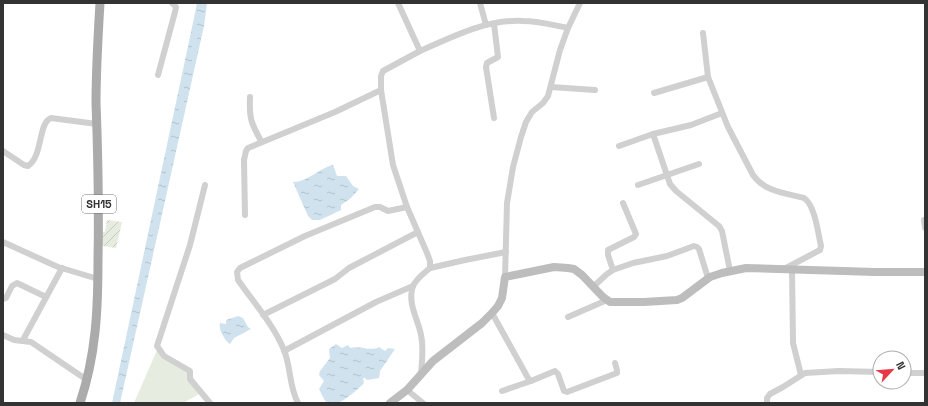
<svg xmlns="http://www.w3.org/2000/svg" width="928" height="406" font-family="'Space Grotesk',sans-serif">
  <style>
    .garden { fill: url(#garden-furrows) }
    .pitch { fill: #e6ecdf }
    .water { fill: url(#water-ripples) }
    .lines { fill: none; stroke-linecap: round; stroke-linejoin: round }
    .street { stroke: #d0d0d0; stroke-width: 6 }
    .secondary { stroke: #bdbdbd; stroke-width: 8 }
    .primary { stroke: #ababab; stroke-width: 9 }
    .labels { text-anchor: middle; stroke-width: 4; stroke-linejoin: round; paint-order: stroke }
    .shield { fill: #fff; stroke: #707070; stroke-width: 1 }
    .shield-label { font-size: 11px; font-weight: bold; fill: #333 }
  </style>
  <defs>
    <pattern id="garden-furrows" width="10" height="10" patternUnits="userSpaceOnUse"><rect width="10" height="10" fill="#e6ecdf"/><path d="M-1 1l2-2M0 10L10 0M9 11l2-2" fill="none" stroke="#c6cbc0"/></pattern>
    <pattern id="water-ripples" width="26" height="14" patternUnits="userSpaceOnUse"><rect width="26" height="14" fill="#cfe2ee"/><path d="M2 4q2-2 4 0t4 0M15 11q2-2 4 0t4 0" fill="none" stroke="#b2c2cd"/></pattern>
  </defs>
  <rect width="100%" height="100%" fill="#fff"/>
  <!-- garden -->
  <polygon class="garden" points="107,220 122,222 116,248 103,246 101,244 101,232 105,232"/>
  <!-- pitch -->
  <polygon class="pitch" points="158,348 190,371 190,379 201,393 183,403 134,403"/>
  <!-- water -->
  <g class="water">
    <polygon points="197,3 207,3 204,26 120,403 112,403 194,18"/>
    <path d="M333,165L337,176H346L353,186L359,189L351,198L341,205V210L320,220H312L308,216L293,182C308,182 319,168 333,165Z"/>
    <path d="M238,316L243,318L248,327L251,329L234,338L230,344C225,341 218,329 220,323L226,324V320Z"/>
    <path d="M336,344L342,348L348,345L350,348C360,345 370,352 379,347L385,351L388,348L395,349L380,371L379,378L367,380L365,378H363L364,383C360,388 343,402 337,403C335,404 330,403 327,403L324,399L319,389L324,381L319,375L320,371L330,358L329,349Z"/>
  </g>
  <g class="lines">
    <!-- street -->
    <g class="street">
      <polyline points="398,3 420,51 383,71 381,76 381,90 393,165 407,207 427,253 430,261 430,268 465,260 506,252"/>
      <polyline points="480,3 486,25"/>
      <polyline points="494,24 498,57 487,63 486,67 494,118"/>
      <path d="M703,33L708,77L728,127L753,175C765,192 785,193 804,198C815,205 818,233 821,246L820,250L784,269"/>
      <path d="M420,51C452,37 486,19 523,21C538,21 553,25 568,28"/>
      <polyline points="158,75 175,12 176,7 172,3"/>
      <polyline points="551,87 595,90"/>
      <polyline points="654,93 708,77"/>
      <path d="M250,97C249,118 251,123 261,141"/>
      <polyline points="722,113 691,125 653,134 670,184 676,191 719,226 722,231 730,271"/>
      <polyline points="619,146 653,134"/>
      <path d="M3,151L24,165L28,166C43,156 38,123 51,118L97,124"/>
      <polyline points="205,185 190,245 157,346 164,356 190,371 190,379 210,403"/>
      <polyline points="638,185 699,164"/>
      <polyline points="245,215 244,160 246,151 248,148 335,112 381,90"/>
      <polyline points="924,220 925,228"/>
      <polyline points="3,242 58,267 98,279"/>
      <polyline points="792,269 793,343 801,375"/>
      <polyline points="613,270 608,255 608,250 634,237 636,234 623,203"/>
      <polyline points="505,277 507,203 513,167 521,137 526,122 532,112 543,103 548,96 560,50 568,28 580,3"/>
      <polyline points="593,287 607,274 613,270 633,263 667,256 694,246 697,247 699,249 708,278"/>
      <polyline points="3,299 6,298 12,286 17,283 46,297"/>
      <polyline points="492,313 528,378 531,381 555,371 558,374 564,391 567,392 617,373 617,370 615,363"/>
      <polyline points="263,315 335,279 349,268 418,232"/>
      <polyline points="568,317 607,300"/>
      <polyline points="3,335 14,340 31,342 87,380"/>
      <polyline points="23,340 62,268"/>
      <polyline points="284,351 376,302 413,286"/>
      <polyline points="904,373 925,373"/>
      <path d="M421,375C422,361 424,348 421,335C418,319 407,303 413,286C416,279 424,273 430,268"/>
      <polyline points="407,390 423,403"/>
      <polyline points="502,391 531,381"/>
      <path d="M298,403C289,387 291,367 284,350C273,324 254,303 238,280L237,272L240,268L305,236L375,207H380L388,211L407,207"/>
      <polyline points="767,403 767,398 770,394 783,387 805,373 839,371 880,372"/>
    </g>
    <!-- secondary -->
    <polyline class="secondary" points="390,403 407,390 433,361 482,323 492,313 498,306 502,298 505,277 554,267 568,268 574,269 582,275 603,297 610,302 644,302 677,300 682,298 710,277 722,273 746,268 875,272 925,272"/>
    <!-- primary -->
    <path class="primary" d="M80,403C96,355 98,310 98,260C99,207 98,155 96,103C96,69 98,36 100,3"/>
  </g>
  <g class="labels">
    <!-- shield labels -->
    <rect class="shield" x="82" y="195" width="34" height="18" rx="3"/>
    <g class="shield-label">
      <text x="99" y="208">SH15</text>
    </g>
  </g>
  <!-- border -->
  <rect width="928" height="406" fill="none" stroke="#333333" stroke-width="8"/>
  <!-- north arrow -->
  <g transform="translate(892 370) rotate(64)"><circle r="19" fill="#ffffff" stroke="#adadad"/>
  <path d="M0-3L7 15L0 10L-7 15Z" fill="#e63946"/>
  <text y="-6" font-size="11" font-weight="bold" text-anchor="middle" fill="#333333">N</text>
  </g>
</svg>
